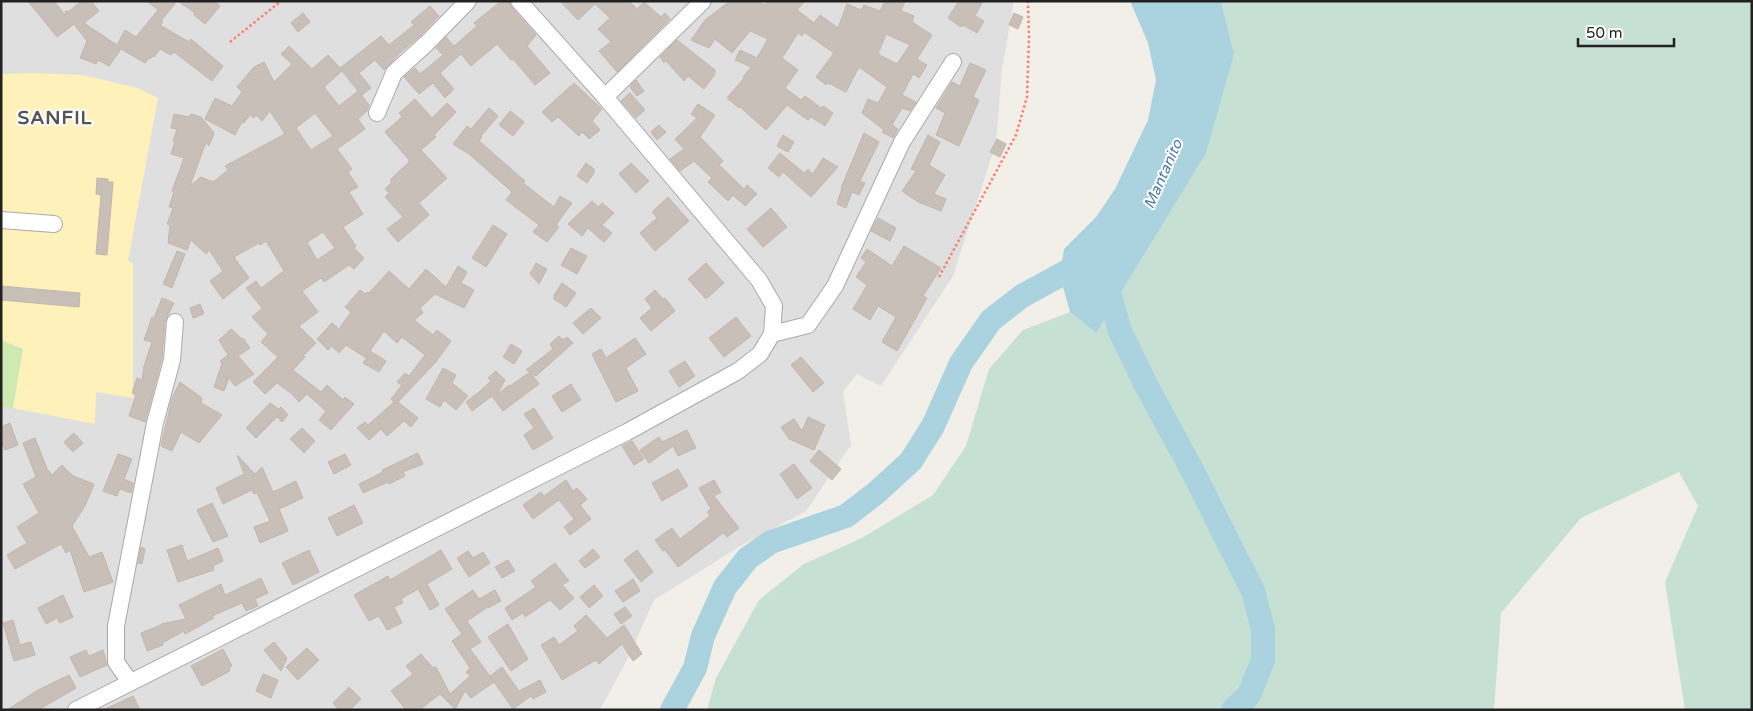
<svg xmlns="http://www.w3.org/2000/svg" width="1753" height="711" font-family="'Varela Round',sans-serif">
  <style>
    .residential { fill: #e0dfdf }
    .grass { fill: #cdebb0 }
    .wetland { fill: #c6e0d4 }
    .sand { fill: #fff1ba }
    .water { fill: #aad3df }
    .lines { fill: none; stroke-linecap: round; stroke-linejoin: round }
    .river { stroke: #aad3df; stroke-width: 24 }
    .building { fill: #c7bfb8; stroke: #c4b6ab; fill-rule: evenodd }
    .minor-casing { stroke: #a9a9a9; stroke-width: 18 }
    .path { stroke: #fa8072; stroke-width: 2.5; stroke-dasharray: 2.5 2.5; stroke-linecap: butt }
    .minor { stroke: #fff; stroke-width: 16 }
    .labels { text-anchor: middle; stroke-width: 4; stroke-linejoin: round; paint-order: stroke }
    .water-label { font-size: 15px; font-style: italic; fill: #4a7aab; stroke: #fff }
    .district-label { font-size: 19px; font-weight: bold; letter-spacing: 1px; fill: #555; stroke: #fff }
  </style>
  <rect width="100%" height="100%" fill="#f2efe9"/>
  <!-- residential -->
  <polygon class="residential" points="1,1 1014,1 1002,69 996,143 953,276 881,386 857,374 843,392 851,445 806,511 742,545 654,600 628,658 600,710 1,710"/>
  <!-- grass -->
  <polygon class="grass" points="1,340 23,349 13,408 1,406"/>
  <!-- wetland -->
  <polygon class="wetland" points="1221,1 1752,1 1752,710 1685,710 1665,582 1698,506 1679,472 1581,518 1501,613 1494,710 707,710 716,678 759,600 804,564 862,538 933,495 966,446 989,369 1023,330 1070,312 1096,333 1234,55"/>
  <!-- sand -->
  <polygon class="sand" points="31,73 83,75 137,88 158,98 128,261 133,263 133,398 96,392 95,424 13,408 23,349 1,340 1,74"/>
  <!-- water -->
  <polygon class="water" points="1130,1 1221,1 1234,54 1206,153 1096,333 1070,312 1060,276 1064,249 1096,217 1115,189 1148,120 1156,80 1148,43"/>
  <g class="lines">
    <!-- river -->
    <g class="river">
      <polyline points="1104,275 1120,331 1145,383 1192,470 1253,591 1263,629 1263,660 1249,695 1233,710"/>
      <polyline points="672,710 695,668 703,636 725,587 748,558 771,542 846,516 876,493 911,461 933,426 961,363 991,320 1022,296 1088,260"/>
    </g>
  </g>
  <!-- building -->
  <g class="building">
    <polygon points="28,1 54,1 65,15 66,11 68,12 82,1 91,1 99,11 84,23 117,45 125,30 136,37 158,10 147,1 177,1 161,21 163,22 160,25 189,42 191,39 223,66 212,81 174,52 171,55 160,49 154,57 153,56 150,59 149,58 145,63 121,49 109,66 98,60 96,64 80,58 87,41 74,24 57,37"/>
    <polygon points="178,1 214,1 220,6 205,24 194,15 195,13"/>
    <polygon points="501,1 509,1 512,8 536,35 527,46 550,73 535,85 513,59 511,60 497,44 471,66 461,54 440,73 454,89 445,98 433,83 419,94 404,77 415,68 420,74 443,55 436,48 446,37 454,46 477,26 474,23"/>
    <polygon points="560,1 629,1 637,9 644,2 661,17 665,13 670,19 617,72 599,51 611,42 598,29 610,18 595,4 578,20"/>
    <path d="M730,1H756L765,5L767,1H805L797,10L814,23L820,15L838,28L847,4L861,10L864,5L880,11L885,1H905L901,11L914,16L912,22L932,35L917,59L927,65L919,78L913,74L902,95L916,102L910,111L902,108L892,125L898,129L893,138L882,132L884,130L862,113L868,99L878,103L887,87L859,67L846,92L828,83L826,85L816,77L834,53L804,32L802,36L798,33L782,58L798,70L785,88L801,100L805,96L821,108L823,106L833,113L825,126L811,117L808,120L787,105L766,130L740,107L739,108L727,98L744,78L743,77L751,67L735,60L740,50L757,58L768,39L750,31L732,53L715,39L709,48L691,40L705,20ZM886,34L910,45L897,64L878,54Z"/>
    <polygon points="959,1 983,1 975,16 984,21 977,33 963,25 961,27 948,18"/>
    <path d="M430,6L439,16L420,36L401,52L384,70L375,60L359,73L371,88L362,95L360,93L369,105L367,111L358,119L365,129L337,149L352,169L348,172L358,187L349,192L363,214L343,227L356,246L354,248L364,258L354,269L349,265L324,282L321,278L302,291L318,312L299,326L316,343L303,356L305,357L293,370L321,392L327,385L343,400L345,397L354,404L331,430L319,420L326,411L307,394L299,402L293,395L277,383L265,394L253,382L278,357L261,342L268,334L252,317L262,308L246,288L256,281L261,288L284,271L266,241L260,245L259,243L234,257L249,278L223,299L210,281L223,271L209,250L206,254L191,240L187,250L168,243L170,225L167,224L173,208L169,207L174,192L172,191L184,158L171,154L175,142L173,141L177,129L171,128L174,114L189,117L191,114L201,117L214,133L209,146L206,142L190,186L201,177L213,182L228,170L225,166L285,134L270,111L262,121L256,115L254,118L250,115L244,123L242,122L235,135L205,119L215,98L232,106L242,92L237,87L254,67L264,62L274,82L292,64L281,54L289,46L312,69L328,55L340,68L381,36L389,45L414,25L411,22ZM342,71L358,91L339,106L324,87ZM315,113L333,136L311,150L296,128ZM323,232L335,248L317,260L307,242Z"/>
    <polygon points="303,13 310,22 298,32 291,23"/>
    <polygon points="1014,13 1023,17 1018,29 1009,25"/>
    <polygon points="677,40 715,70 715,74 704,89 688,76 684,81 666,61 664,63 660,57"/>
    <polygon points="970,63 986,70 973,97 979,100 959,146 936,135 945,113 936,108 952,82 960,86"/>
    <polygon points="636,80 644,91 637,96 630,87"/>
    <polygon points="574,83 602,109 592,121 600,130 589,139 582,132 579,136 558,117 552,122 542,112"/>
    <polygon points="630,93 645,110 636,118 621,101"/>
    <polygon points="415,99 432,118 447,103 456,112 434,135 436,137 421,150 447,178 419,203 429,215 398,242 387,229 403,217 385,197 389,193 385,189 392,182 390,180 409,162 409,160 385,132 402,117 399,113"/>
    <polygon points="698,104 715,115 700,137 723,161 719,165 744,189 747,185 757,194 745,206 733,195 728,201 708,182 712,178 694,161 680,171 670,159 684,149 675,139 697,118 691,114"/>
    <polygon points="489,108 498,116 481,136 482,137 479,141 525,181 523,183 554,207 560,196 572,203 556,225 559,227 547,242 533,232 539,225 506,200 512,192 469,154 453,144 467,126 471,129"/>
    <polygon points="510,111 524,122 513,136 499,125"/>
    <polygon points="659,125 666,132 657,140 651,132"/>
    <polygon points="864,133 879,142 860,181 865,183 859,195 852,192 846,208 837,204 842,188 841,188"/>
    <polygon points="783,135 794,142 788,152 777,146"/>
    <polygon points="928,135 940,142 929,165 945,175 934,194 946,199 941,211 918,202 902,191 916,171 911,169"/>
    <polygon points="997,139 1006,144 1000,157 990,152"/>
    <polygon points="780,153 804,173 808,169 813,174 823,158 838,167 811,197 783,172 779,177 768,168"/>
    <polygon points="586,163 594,169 594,173 587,183 577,176"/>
    <polygon points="631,163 649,181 636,193 619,174"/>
    <polygon points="97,178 108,179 108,182 113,182 107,255 96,254 101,195 96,194"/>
    <polygon points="668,197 689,221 655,251 640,233 657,218 652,212"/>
    <polygon points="592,201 598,207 602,203 614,213 602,225 612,233 604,242 588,228 582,236 568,224"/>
    <polygon points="771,208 787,227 763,247 747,229"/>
    <polygon points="878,218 896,228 890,241 871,231"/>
    <polygon points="493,225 507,234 486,267 472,258"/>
    <polygon points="904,246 941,268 923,296 927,298 897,351 882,342 896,317 878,306 870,320 853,309 867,285 856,277 866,262 861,258 867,249 892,266"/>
    <polygon points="571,248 587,256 577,274 561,265"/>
    <polygon points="177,251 185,254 172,288 163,284"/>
    <polygon points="536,263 547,269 539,284 530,274"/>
    <polygon points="706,263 724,283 706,299 688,279"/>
    <polygon points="458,266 467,272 461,283 474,290 464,308 435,294 420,308 423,313 414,320 433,335 437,330 451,341 435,363 398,402 418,418 411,427 404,421 387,436 381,429 369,440 357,428 365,422 368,425 394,402 391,399 402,385 397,382 405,373 409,376 425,355 402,337 397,343 384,331 370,351 386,361 379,372 363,363 369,354 366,358 346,345 339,353 331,346 328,350 317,339 332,323 339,329 351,312 345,307 360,290 365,294 367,292 369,293 389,271 409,289 426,269 446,287"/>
    <polygon points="562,283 576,293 566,307 554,299 554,295"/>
    <polygon points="1,286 80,293 79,307 1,300"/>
    <polygon points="655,290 663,299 665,298 675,311 651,331 640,318 652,308 645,299"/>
    <polygon points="162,298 174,303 165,321 162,358 145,422 129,416 136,395 132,393 137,378 142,380 144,366 152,342 144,340 152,317 154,318"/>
    <polygon points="200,304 204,314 193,318 190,308"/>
    <polygon points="591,308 601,318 583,334 573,323"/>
    <polygon points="736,317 751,336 724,357 709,338"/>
    <polygon points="231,329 242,339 243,338 250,348 238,356 254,374 235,386 229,378 224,391 214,387 222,364 220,361 228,355 219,340"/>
    <polygon points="559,336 563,340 567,337 573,343 536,376 531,373 539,384 503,411 492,396 472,411 466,402 479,392 491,381 488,378 496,371 505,380 497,395 509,385 510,386 530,372 526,370 553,349 550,344"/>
    <polygon points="635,338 646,354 626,368 638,391 616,402 592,354 601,349 606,358"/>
    <polygon points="511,344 522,351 514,364 503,357"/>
    <polygon points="801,357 824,383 813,392 791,365"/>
    <polygon points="685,361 695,376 679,387 669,371"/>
    <polygon points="443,368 456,375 452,383 468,396 456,410 444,400 440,407 426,399"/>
    <polygon points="180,382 202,398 201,403 222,415 199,443 181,432 172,451 161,446 172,398"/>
    <polygon points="571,384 581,400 562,412 552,396"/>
    <polygon points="270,403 279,409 281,407 288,415 282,422 277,417 256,438 246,428"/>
    <polygon points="534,408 553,438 533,450 524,435 534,428 524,414"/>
    <polygon points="808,417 825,425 814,450 789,439 781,427 794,419 802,431"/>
    <polygon points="10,423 18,445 5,450 1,441 1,427"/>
    <polygon points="302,428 315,441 304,453 290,439"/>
    <polygon points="687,430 696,448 678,456 673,446 649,463 640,450 659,437 662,442"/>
    <polygon points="74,433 83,443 73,452 64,442"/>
    <polygon points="35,438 48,471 49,471 52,475 62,465 73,476 94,484 85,506 72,526 89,557 102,552 113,582 84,592 70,550 66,553 61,544 15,569 7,555 27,543 17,527 39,513 23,484 36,477 23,443"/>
    <polygon points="632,441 644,459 634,465 622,446"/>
    <polygon points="819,450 841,469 832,480 810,461"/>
    <polygon points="418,453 423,464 403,472 405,476 389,484 388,482 363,493 359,484 383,472 382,470"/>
    <polygon points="118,454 132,459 124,479 133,483 131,493 120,489 117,496 103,491"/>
    <polygon points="345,454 351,465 334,474 328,462"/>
    <polygon points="237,455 255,474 262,467 273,492 296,481 303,498 279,509 288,531 260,543 254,527 270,521 257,493 254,494 252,490 223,504 216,488 244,474"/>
    <polygon points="794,464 812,488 797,499 780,474"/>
    <polygon points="678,469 688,486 662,501 652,483"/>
    <polygon points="566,480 573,491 577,488 587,499 580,505 591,519 570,535 564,527 574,519 559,500 533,519 523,505 541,492 544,496"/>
    <polygon points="714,480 721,492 714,496 739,528 727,537 723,533 678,567 665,550 663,551 655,540 672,528 680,539 710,516 707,512 711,509 699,488"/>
    <polygon points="212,503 228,536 213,542 197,510"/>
    <polygon points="354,505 363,523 337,536 328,518"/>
    <polygon points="182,545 187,561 218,548 223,561 213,566 214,570 178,582 167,550"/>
    <polygon points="141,547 145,549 142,564 138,563"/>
    <polygon points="593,549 600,557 585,568 579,561"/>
    <polygon points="309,550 319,572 293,585 282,563"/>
    <polygon points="441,550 452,569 427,584 439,605 430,610 418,589 401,599 403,603 394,607 402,623 387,630 379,616 369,621 354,595 388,576 390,580"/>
    <polygon points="637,550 653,572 641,582 624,560"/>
    <polygon points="468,551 473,558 483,552 490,563 469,577 457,558"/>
    <polygon points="508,560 515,571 502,578 495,567"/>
    <polygon points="555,563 569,581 562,585 574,598 560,610 550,600 525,617 523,613 512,620 505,608 536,587 531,581"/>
    <polygon points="261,578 268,593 255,599 258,606 246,611 242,603 212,616 214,618 185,634 184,631 162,643 163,645 147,651 141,633 161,625 161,624 186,619 179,605 221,584 225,595"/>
    <polygon points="633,579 640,591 623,602 615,591"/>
    <polygon points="594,585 603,596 589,608 580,597"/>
    <polygon points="473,590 479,599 495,590 501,601 488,608 488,607 467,621 481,642 470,649 492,679 490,676 502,667 519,691 540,680 546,692 533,699 531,696 513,709 494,682 471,698 465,691 455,709 440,694 419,710 406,710 391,691 413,674 406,666 421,654 433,668 436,667 450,694 470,676 466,672 470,668 452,641 462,634 445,609"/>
    <polygon points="63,595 73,617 60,623 57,618 46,624 38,608"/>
    <polygon points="625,607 632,616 621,624 614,614"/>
    <polygon points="586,615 607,638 624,625 642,654 633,661 622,644 599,664 596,660 562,680 541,645 554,637 559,645 578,631 574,626"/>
    <polygon points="13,620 20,645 31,642 35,655 14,661 3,623"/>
    <polygon points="508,624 528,659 511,671 488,637"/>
    <polygon points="274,642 287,658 281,671 264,650"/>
    <polygon points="307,648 319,660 298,680 286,667"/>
    <polygon points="223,649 232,666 229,668 230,671 202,686 191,666"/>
    <polygon points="86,650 89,656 103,650 107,665 80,677 70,657"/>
    <polygon points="263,674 278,680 271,698 256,691"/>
    <polygon points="69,675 76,688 38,710 7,710 38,690"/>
    <polygon points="349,687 361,699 350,710 339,710 333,703"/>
    <polygon points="133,696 140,710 103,710"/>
  </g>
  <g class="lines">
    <defs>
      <g id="minor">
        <polyline points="605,97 703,1"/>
        <polyline points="377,113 394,73 427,43 468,1"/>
        <polyline points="1,220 54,224"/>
        <polyline points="772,334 808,325 835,286 902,142 953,62"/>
        <polyline points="130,682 116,662 116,626 155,423 172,360 175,322"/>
        <polyline points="76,710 627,432 738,371 760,354 772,334 774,306 759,280 605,97 519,1"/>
      </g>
    </defs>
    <!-- minor casing -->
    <use href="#minor" class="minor-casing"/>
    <!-- path -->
    <g class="path">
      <polyline points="230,42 281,1"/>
      <polyline points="939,277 1016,135 1027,97 1029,38 1028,1"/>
    </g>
    <!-- minor -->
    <use href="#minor" class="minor"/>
  </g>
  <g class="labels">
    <!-- water labels -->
    <g class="water-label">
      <text transform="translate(1163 174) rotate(-66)" y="5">Mantanito</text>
    </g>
    <!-- district labels -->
    <g class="district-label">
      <text x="55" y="124">SANFIL</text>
    </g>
  </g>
  <!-- border -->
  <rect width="1753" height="711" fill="none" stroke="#222222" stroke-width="5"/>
  <!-- scale -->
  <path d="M1578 38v8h96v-8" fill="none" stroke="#222222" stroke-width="2.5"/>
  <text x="1586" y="38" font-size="15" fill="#222222" stroke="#ffffff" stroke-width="4" paint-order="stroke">50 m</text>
</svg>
